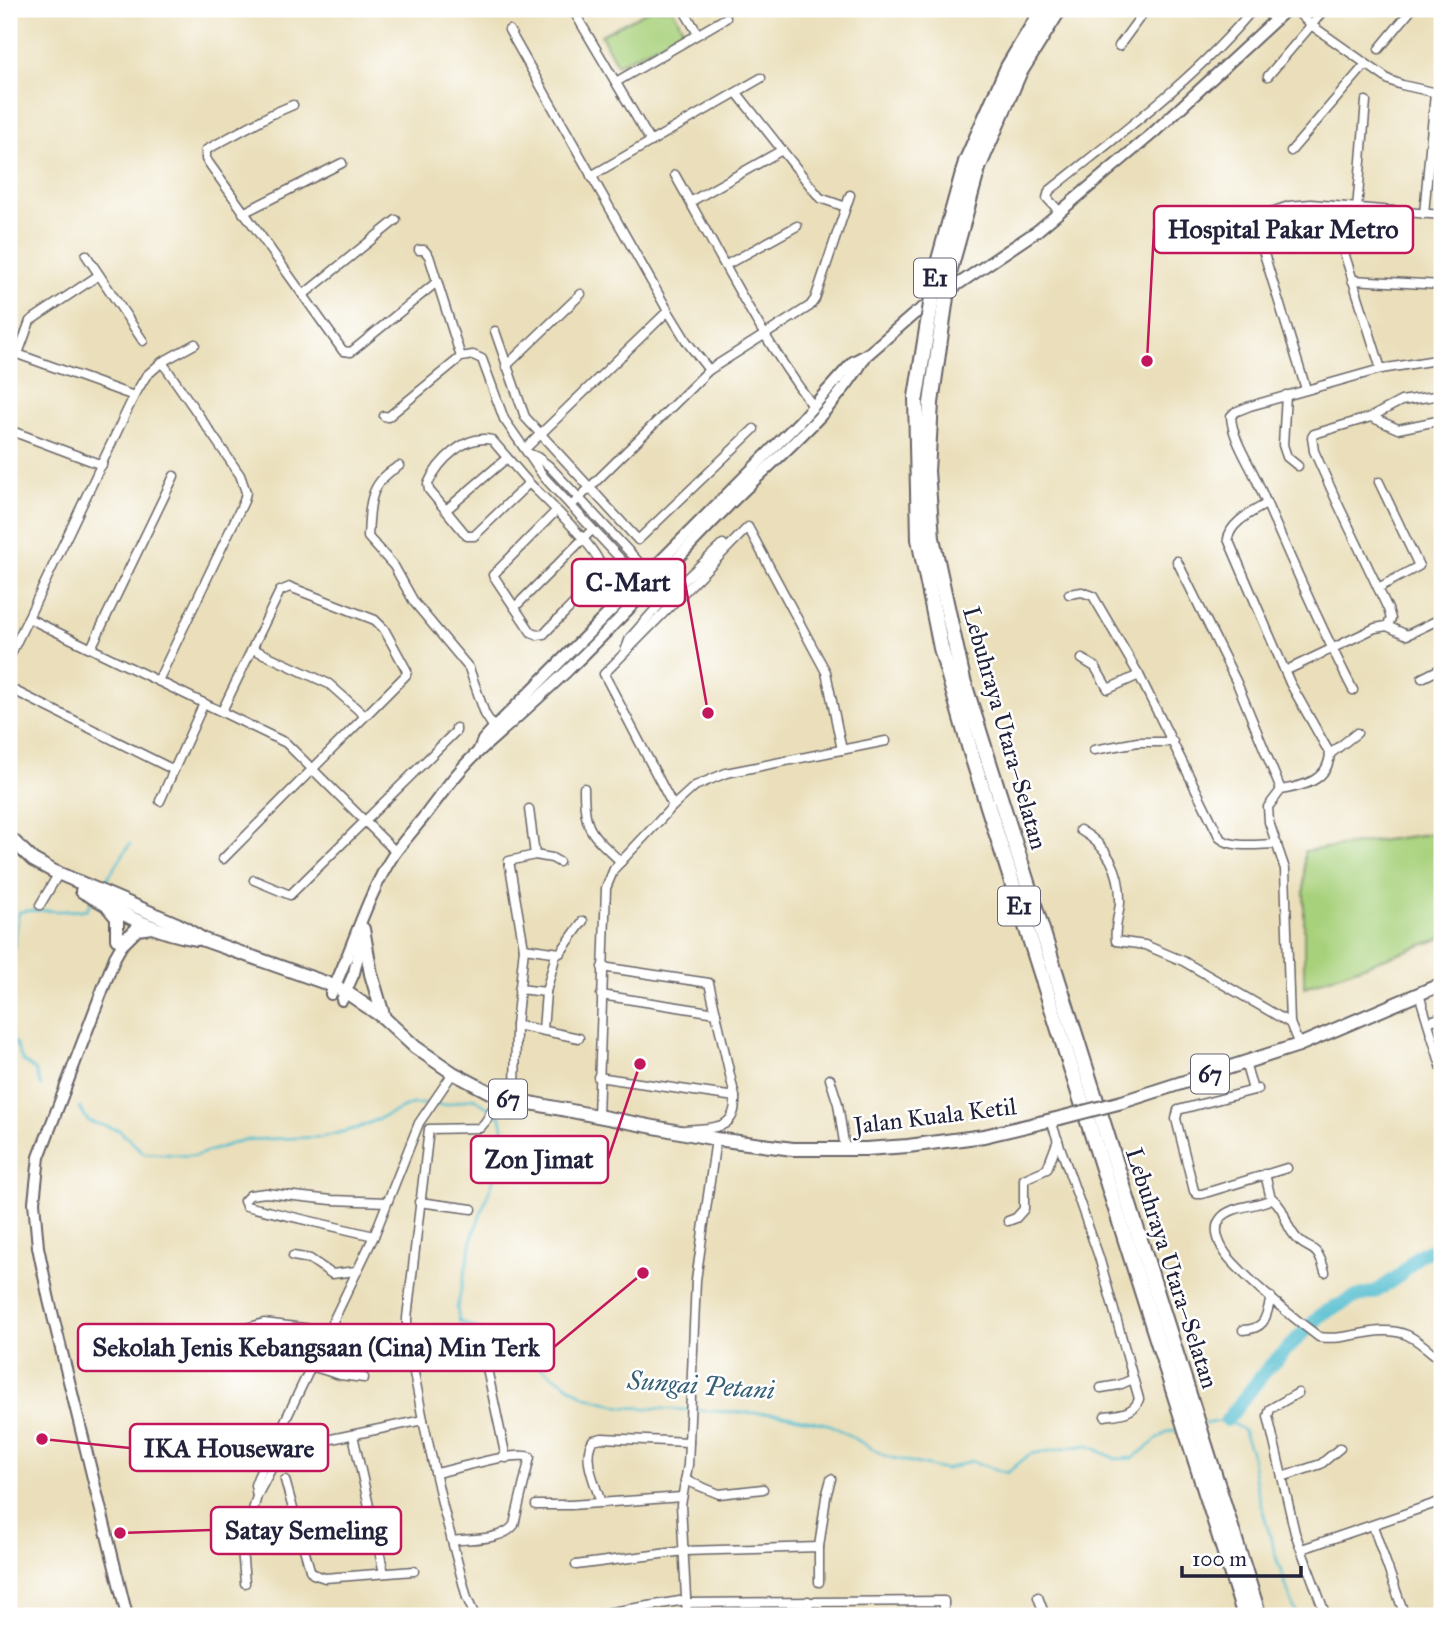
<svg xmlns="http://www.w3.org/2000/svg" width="1451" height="1625" font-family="'IM FELL Great Primer',serif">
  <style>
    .green { fill: #a8d17c; stroke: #657a5c; stroke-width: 2 }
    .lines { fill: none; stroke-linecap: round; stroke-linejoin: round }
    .stream { stroke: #53bdcf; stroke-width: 2.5 }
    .river { stroke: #53bdcf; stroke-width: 14 }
    .street-casing { stroke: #686467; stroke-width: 11 }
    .secondary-casing { stroke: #686467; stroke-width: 14 }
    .primary-casing { stroke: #686467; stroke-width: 16 }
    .highway-casing { stroke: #686467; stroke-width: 18 }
    .street { stroke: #fff; stroke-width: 8 }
    .secondary { stroke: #fff; stroke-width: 10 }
    .primary { stroke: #fff; stroke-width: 12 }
    .highway { stroke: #fff; stroke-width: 14 }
    .primary-bridge-casing { stroke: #686467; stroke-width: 16; stroke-linecap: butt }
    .highway-bridge-casing { stroke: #686467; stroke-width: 18; stroke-linecap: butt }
    .primary-bridge { stroke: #fff; stroke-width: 12 }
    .highway-bridge { stroke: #fff; stroke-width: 14 }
    .labels { text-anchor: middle; stroke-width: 5; stroke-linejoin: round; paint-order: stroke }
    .shield { fill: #fff; stroke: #646476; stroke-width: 2 }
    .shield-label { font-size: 23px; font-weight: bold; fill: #22223b }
    .street-label { font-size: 24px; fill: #22223b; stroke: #fff }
    .water-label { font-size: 26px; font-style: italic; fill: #366076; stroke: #fff }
    .leader { fill: none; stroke: #c2185b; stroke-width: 2.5 }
    .callout-dot { fill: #c2185b; stroke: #fff; stroke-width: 2.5 }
    .callout { fill: #fff; stroke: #c2185b; stroke-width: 2.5 }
    .callout-label { font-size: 26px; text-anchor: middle; font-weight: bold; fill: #22223b }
  </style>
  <rect width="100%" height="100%" fill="#fff"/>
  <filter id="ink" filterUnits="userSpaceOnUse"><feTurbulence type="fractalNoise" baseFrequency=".0143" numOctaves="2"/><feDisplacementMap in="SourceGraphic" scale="14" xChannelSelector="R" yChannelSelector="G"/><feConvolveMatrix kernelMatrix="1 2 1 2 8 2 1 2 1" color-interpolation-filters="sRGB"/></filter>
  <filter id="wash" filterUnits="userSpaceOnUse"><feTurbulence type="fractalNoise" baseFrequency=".00686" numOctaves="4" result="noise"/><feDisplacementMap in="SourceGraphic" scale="28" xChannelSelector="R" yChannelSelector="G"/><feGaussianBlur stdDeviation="1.57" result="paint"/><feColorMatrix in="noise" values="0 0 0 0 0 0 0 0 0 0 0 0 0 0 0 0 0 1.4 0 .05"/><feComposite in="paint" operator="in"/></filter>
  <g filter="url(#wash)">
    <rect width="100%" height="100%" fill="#eadfba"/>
    <!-- green -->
    <g class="green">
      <polygon points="651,9 673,9 684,31 617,65 601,35"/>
      <polygon points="1442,832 1442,938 1304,987 1304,851"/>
    </g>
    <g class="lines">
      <!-- stream -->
      <g class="stream">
        <polyline points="101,888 130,844"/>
        <path d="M9,979L19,912C41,908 64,914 87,909L91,902"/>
        <polyline points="9,1045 15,1042 22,1060 35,1070 41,1086"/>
        <polyline points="434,1105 445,1105 474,1098 501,1117 506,1145 473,1235 457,1308 459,1321 498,1338 584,1396 622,1407 779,1414 831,1425 885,1456 945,1470 971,1461 1007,1473 1030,1454 1087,1445 1116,1459 1133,1458 1167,1432 1180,1429"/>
        <polyline points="79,1107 88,1121 119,1130 144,1153 195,1156 243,1140 322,1137 358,1128 412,1104 427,1104"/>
        <polyline points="1204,1424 1227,1420 1243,1430 1251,1451 1257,1490 1277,1560 1297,1616"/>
      </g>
      <!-- river -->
      <polyline class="river" points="1227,1420 1267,1369 1322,1314 1353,1298 1377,1291 1399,1276 1419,1255 1442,1246"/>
    </g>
  </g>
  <g filter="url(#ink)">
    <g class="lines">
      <defs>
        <g id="street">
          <polyline points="683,9 698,34"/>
          <polyline points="1263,9 1275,20"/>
          <polyline points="1294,9 1311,25 1389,80 1402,85 1442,94"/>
          <polyline points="573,10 651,142"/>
          <polyline points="509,30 668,311 687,342 709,370"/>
          <polyline points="1119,46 1146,9"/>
          <polyline points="1379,49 1412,9"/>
          <polyline points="1268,76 1325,9"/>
          <polyline points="616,82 726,18"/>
          <polyline points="737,93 820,198 846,207"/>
          <polyline points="293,105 272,114 206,150 206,159 343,351 351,352 438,281"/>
          <polyline points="1291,151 1365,65"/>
          <path d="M675,175C719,253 759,335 813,406"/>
          <polyline points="591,176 761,78"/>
          <polyline points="690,202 782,150"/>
          <polyline points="1340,208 1339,225 1341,243 1381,369"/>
          <polyline points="1357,209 1366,101"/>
          <path d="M1060,212L1047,198L1049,191C1120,134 1195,79 1253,9"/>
          <polyline points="243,213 342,163"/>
          <polyline points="1424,214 1435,93"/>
          <polyline points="419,250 424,250 429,256 461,357"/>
          <polyline points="86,255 143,341"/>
          <polyline points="726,265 797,226"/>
          <polyline points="1352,280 1442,285"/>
          <polyline points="303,295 396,220"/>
          <polyline points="495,331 525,417 638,540 754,429"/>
          <polyline points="9,351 134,396"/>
          <polyline points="18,354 30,321 99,275"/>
          <polyline points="162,362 195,344"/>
          <polyline points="506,366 581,294"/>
          <polyline points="1306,389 1256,228 1256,222 1261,217 1271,212 1289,206 1311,204 1442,215"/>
          <polyline points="1286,395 1283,445 1287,457 1298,466"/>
          <polyline points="384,416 388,417 461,357 473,355 482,359 504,419 544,477 641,581"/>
          <polyline points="1371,417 1398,429 1442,420"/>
          <polyline points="9,430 102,465"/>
          <polyline points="525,449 668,311"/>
          <polyline points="530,454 537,457 549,466 649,573"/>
          <path d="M399,466C368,483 370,505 368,537L394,566L414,602L469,668L485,714L494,728"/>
          <path d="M529,483L492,440C465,434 438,461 428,484L429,490L467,536H474L529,483C542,496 604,554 601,569C598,583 555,621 544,634L537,635L531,632L493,575L556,511"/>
          <path d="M1266,504C1253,512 1230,522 1228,539L1290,683L1330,754C1328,781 1303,786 1281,790L1268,807L1269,822L1285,869L1290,1023L1299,1045"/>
          <polyline points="571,506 709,370 810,306 815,299 850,195"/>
          <polyline points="446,510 507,458"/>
          <polyline points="1177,561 1237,683 1281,790"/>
          <polyline points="658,580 668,588 676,588 723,544"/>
          <polyline points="1378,588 1419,566 1379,482"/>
          <path d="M1069,594L1082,592L1093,596L1139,675L1220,838C1233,849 1260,844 1277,844"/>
          <polyline points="515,607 592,530"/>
          <polyline points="28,618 286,743 396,852"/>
          <polyline points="1387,626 1391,619 1388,609 1337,502 1314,451 1312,437 1314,434 1371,417 1401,401 1442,395"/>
          <polyline points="91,648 174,476"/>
          <polyline points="253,649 329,684 365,716"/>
          <polyline points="625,651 630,638 660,604 660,601 650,589"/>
          <polyline points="9,658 134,396 146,376 162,362 240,475 246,492 244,501 158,681"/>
          <polyline points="1082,659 1095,667 1108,689 1139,675"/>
          <polyline points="1285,671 1375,628 1387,626 1407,635 1442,618"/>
          <polyline points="1422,678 1442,668"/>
          <polyline points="9,688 174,770"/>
          <path d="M1353,690C1318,622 1287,551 1257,481C1248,461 1232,438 1231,416L1235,412L1250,406L1381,369L1442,359"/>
          <polyline points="222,711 280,591 290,587 375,620 384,629 407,671 406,675 223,859"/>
          <polyline points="1094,750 1138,742 1173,742"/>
          <polyline points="1330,754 1357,733"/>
          <path d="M584,788C584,832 591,833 621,862"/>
          <polyline points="160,801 204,703"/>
          <polyline points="673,806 604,674 748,527 826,672 842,750"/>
          <polyline points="529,809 535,855 552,858 559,862"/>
          <path d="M1080,830C1107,845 1121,871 1120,903C1119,915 1114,928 1116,941L1145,945L1183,961L1290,1023"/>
          <polyline points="254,880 290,895 456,731 456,728"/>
          <polyline points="40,905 56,878"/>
          <polyline points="524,948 560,953 583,921"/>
          <path d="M602,967L709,983L735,1097C737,1132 712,1127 685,1130"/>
          <polyline points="519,989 546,992 556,954"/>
          <polyline points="1419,994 1442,1069"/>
          <polyline points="601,995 716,1013"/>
          <polyline points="1428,1022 1442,1017"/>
          <polyline points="516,1025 579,1038"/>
          <polyline points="543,1030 546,992"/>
          <polyline points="1245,1062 1253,1090"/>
          <polyline points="598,1077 735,1097"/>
          <polyline points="830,1079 838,1104 845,1149"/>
          <polyline points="1258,1089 1178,1110 1176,1119 1194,1191 1197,1194 1202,1194 1287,1168"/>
          <polyline points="515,1101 516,1025 524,948 509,861 535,855"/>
          <polyline points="598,1116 606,888 614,869 673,806 695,786 726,773 886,741"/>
          <path d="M1051,1121L1099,1257L1139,1399C1134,1414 1119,1414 1105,1416"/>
          <path d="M1265,1174L1271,1199C1257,1207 1232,1205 1221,1218C1211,1230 1221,1248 1229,1258C1253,1285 1290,1315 1319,1337C1348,1342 1379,1323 1407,1335C1420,1341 1431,1352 1442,1361"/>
          <path d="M1271,1197C1289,1213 1282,1220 1294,1235C1308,1254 1316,1239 1325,1272"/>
          <polyline points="419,1202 472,1209"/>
          <polyline points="1008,1221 1016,1218 1024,1209 1024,1179 1047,1169 1058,1140"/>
          <polyline points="374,1236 246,1206 244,1201 250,1195 266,1193 332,1200 387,1202"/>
          <polyline points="293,1256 310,1259 332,1274 356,1271"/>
          <polyline points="239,1330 264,1323 328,1331"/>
          <path d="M1243,1330C1266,1329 1266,1317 1271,1297"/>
          <polyline points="483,1350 506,1458"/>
          <polyline points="311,1366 340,1375 364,1378"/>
          <polyline points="1101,1388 1119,1385 1133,1379"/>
          <polyline points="1298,1393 1270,1409 1268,1416 1295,1533 1326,1616"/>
          <polyline points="353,1435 384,1573"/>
          <path d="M436,1473C456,1469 514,1451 530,1457L514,1525C502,1541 471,1538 452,1541"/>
          <polyline points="1282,1477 1321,1464 1340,1448"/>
          <polyline points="285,1480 310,1570 313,1574 325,1578 414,1571"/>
          <polyline points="685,1480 719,1494 763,1489"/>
          <polyline points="257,1496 255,1485 258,1477 374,1236 419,1123 453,1073"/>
          <path d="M601,1503C596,1485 581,1457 593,1440L602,1438L689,1442"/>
          <polyline points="536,1505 571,1505 682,1497"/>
          <polyline points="1373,1526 1405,1616"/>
          <polyline points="819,1547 826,1497 831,1479"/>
          <polyline points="1302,1549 1442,1501"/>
          <polyline points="576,1565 684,1551 819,1547 819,1582"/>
          <polyline points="245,1583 242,1549 257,1496 279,1454 287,1449 317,1442 423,1420"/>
          <polyline points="1038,1597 1045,1616"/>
          <polyline points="808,1601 809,1616"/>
          <polyline points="686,1603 944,1601 944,1616"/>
          <polyline points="599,1614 686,1600"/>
          <polyline points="475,1616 467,1598 443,1507 423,1420 407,1336 407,1318 429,1129 480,1128 486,1121 499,1097"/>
          <polyline points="687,1616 681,1505 688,1465 696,1280 716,1139"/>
        </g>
        <g id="secondary">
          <polyline points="478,752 483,740 494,728 798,423 853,362 868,354 914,314 1037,231 1152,134 1287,9"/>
          <polyline points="127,936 115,957 39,1157 34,1202 38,1247 49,1300 127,1616"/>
          <path d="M331,994C353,948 366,897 394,854C404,840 416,827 427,813C443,792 459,769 478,752C508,726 536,700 565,673C621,619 673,562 728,506C775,458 833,414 867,354"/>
          <polyline points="342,1000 354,973 362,939"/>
        </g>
        <g id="primary">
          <polyline points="9,837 33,860 53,871 177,924 204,940 326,983 346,992 384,1018 415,1047 453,1073 499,1097 716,1139 793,1149 866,1149 908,1146 984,1136 1060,1118"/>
          <path d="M82,891C119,912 154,933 197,939"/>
          <polyline points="108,907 117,918 117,939"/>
          <polyline points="363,929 371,974 384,1018"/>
          <polyline points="124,942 137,929 152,927"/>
          <polyline points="1122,1102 1299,1045 1442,984"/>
        </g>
        <g id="highway">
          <polyline points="966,162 1008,67 1043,9"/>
          <polyline points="978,168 1019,73 1059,9"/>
          <polyline points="916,397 919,539 941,648 971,753 1245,1616"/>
          <polyline points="931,403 927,471 932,538 963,680 1259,1616"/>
        </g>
      </defs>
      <!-- street casing -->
      <use href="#street" class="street-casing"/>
      <!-- secondary casing -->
      <use href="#secondary" class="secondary-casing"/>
      <!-- primary casing -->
      <use href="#primary" class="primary-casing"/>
      <!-- highway casing -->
      <use href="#highway" class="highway-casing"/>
      <!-- street -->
      <use href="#street" class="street"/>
      <!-- secondary -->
      <use href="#secondary" class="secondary"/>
      <!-- primary -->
      <use href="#primary" class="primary"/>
      <!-- highway -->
      <use href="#highway" class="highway"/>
      <defs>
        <polyline id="primary-bridge" points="1060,1118 1122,1102"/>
        <g id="highway-bridge">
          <polyline points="916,397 937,267 966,162"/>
          <polyline points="931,403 950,269 978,168"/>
        </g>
      </defs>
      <!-- primary-bridge casing -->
      <use href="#primary-bridge" class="primary-bridge-casing"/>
      <!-- highway-bridge casing -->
      <use href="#highway-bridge" class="highway-bridge-casing"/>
      <!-- primary-bridge -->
      <use href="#primary-bridge" class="primary-bridge"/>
      <!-- highway-bridge -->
      <use href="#highway-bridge" class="highway-bridge"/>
    </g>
  </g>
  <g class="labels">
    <!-- shield labels -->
    <g class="shield">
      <rect x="914" y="258.5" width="42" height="39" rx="5"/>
      <rect x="998" y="886.5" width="42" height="39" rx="5"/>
      <rect x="1191" y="1054.5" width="38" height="39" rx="5"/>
      <rect x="489" y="1079.5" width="38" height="39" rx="5"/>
    </g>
    <g class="shield-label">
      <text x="935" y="286">E1</text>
      <text x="1019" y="914">E1</text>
      <text x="1210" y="1082">67</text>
      <text x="508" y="1107">67</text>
    </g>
    <!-- street labels -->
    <g class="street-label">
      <text transform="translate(1005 728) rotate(74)" y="8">Lebuhraya Utara–Selatan</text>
      <text transform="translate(935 1116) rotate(-7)" y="8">Jalan Kuala Ketil</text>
      <text transform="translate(1172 1268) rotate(72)" y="8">Lebuhraya Utara–Selatan</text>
    </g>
    <!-- water labels -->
    <g class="water-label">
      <text transform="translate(701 1385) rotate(4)" y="9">Sungai Petani</text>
    </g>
  </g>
  <!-- callouts -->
  <path class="leader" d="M1147 361L1154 229M708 713L685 582M640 1064L608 1159M643 1273L554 1347M42 1439L130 1448M120 1533L211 1530"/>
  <g class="callout-dot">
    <circle cx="1147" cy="361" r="7"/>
    <circle cx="708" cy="713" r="7"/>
    <circle cx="640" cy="1064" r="7"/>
    <circle cx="643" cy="1273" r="7"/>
    <circle cx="42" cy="1439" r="7"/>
    <circle cx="120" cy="1533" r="7"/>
  </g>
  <g class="callout">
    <rect x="1154" y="206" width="259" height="47" rx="7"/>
    <rect x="572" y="559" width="113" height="47" rx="7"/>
    <rect x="471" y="1136" width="137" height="47" rx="7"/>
    <rect x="78" y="1324" width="476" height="47" rx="7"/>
    <rect x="130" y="1424" width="198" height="47" rx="7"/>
    <rect x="211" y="1507" width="190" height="47" rx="7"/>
  </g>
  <g class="callout-label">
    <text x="1283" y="238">Hospital Pakar Metro</text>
    <text x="628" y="591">C-Mart</text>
    <text x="539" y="1168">Zon Jimat</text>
    <text x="316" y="1356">Sekolah Jenis Kebangsaan (Cina) Min Terk</text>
    <text x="229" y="1457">IKA Houseware</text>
    <text x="306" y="1539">Satay Semeling</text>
  </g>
  <!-- margin -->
  <rect width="1451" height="1625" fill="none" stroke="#fff" stroke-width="35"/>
  <!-- scale -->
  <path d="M1182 1566v10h119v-10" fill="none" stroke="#22223b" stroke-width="3.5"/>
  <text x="1192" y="1566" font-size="21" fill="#22223b" stroke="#ffffff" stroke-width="5" paint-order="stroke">100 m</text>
</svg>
